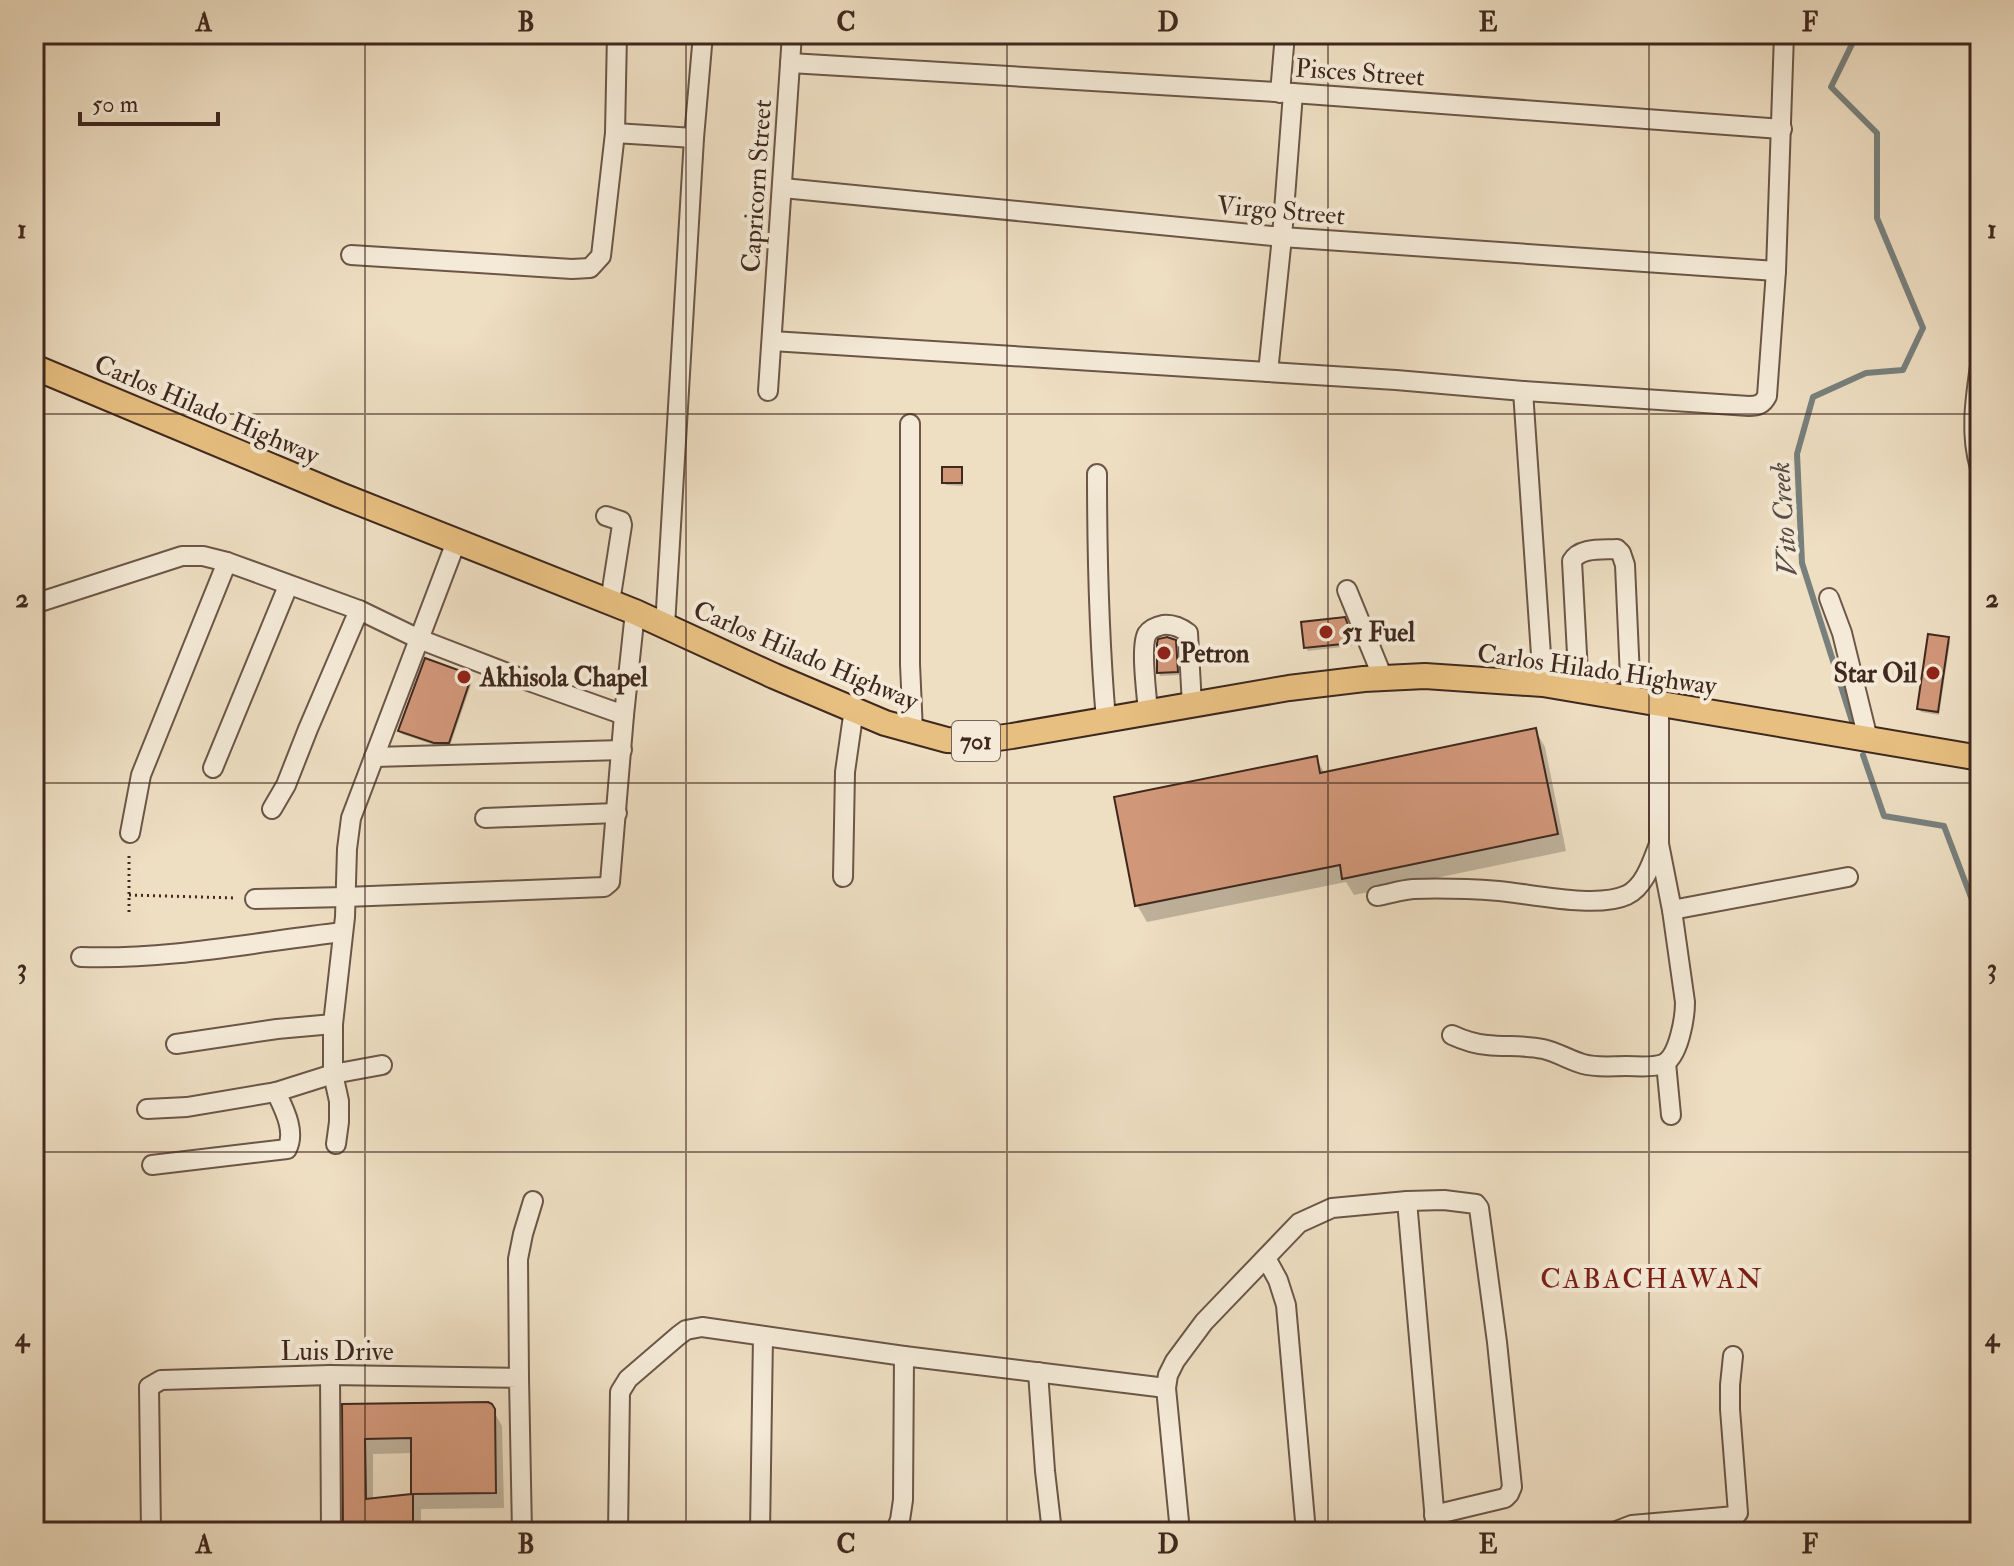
<svg xmlns="http://www.w3.org/2000/svg" width="2014" height="1566" font-family="'IM FELL Double Pica',serif">
  <style>
    .shadow { fill: #0003; fill-rule: evenodd }
    .lines { fill: none; stroke-linecap: round; stroke-linejoin: round }
    .stream { stroke: #78807d; stroke-width: 6 }
    .building { fill: #d19779; stroke: #3f281e; stroke-width: 2; fill-rule: evenodd }
    .minor-casing { stroke: #6b5647; stroke-width: 22 }
    .major-casing { stroke: #3f281e; stroke-width: 28 }
    .path { stroke: #3f281e; stroke-width: 3; stroke-dasharray: 2 4; stroke-linecap: butt }
    .minor { stroke: #f4ead7; stroke-width: 18 }
    .major { stroke: #e7bf81; stroke-width: 24 }
    .grid { fill: none; stroke: #3f281e; stroke-width: 2; stroke-opacity: 0.55 }
    .poi-dot { fill: #8f2418; stroke: #f4ead7; stroke-width: 3 }
    .labels { text-anchor: middle; stroke-width: 8; stroke-linejoin: round; paint-order: stroke }
    .shield { fill: #f4ead7; stroke: #756256; stroke-width: 2 }
    .shield-label { font-size: 24px; font-weight: bold; fill: #3f281e }
    .street-label { font-size: 26px; fill: #3f281e; stroke: #f4ead7 }
    .poi-label { font-size: 26px; font-weight: bold; fill: #3f281e; stroke: #f4ead7; text-anchor: start }
    .water-label { font-size: 28px; font-style: italic; fill: #574c46; stroke: #f4ead7 }
    .neighbourhood-label { font-size: 28px; letter-spacing: 2px; fill: #7a1f14; stroke: #f4ead7 }
    .neatline { fill: none; stroke: #3f281e; stroke-width: 3 }
    .grid-label { font-size: 26px; text-anchor: middle; font-weight: bold; fill: #3f281e }
  </style>
  <rect width="100%" height="100%" fill="#eedec2"/>
  <filter id="stains"><feTurbulence type="fractalNoise" baseFrequency=".0025" numOctaves="4"/><feColorMatrix values="0 0 0 0 .2 0 0 0 0 .09 0 0 0 0 .02 0 0 0 .5 -.17"/></filter>
  <radialGradient id="worn" r=".72"><stop offset=".6" stop-color="#630" stop-opacity="0"/><stop offset="1" stop-color="#630" stop-opacity=".3"/></radialGradient>
  <!-- shadow -->
  <g class="shadow">
    <polygon points="961,469 963,472 963,486 946,485 944,482"/>
    <polygon points="1344,619 1351,635 1352,646 1308,651 1306,647"/>
    <polygon points="1948,639 1950,642 1939,715 1921,712 1920,709"/>
    <polygon points="1175,641 1177,645 1179,675 1160,676 1159,673"/>
    <polygon points="471,676 473,679 450,746 437,746 402,734 400,730"/>
    <polygon points="1535,730 1545,747 1566,851 1354,895 1346,882 1147,922 1137,905 1316,758 1325,774"/>
    <path d="M490,1405L502,1426L504,1508L421,1509V1532H345L344,1406ZM413,1453V1496L373,1500V1454Z"/>
  </g>
  <g class="lines">
    <!-- stream -->
    <g class="stream">
      <polyline points="1852,721 1802,563 1797,454 1813,397 1866,373 1903,370 1923,328 1877,218 1877,133 1831,87 1857,34"/>
      <polyline points="1863,755 1884,816 1944,826 1980,921"/>
    </g>
  </g>
  <!-- building -->
  <g class="building">
    <rect x="942" y="467" width="20" height="16"/>
    <polygon points="1345,617 1350,630 1352,643 1304,648 1301,622"/>
    <polygon points="1928,634 1949,637 1938,712 1917,709"/>
    <polygon points="1167,637 1176,640 1178,672 1157,673 1157,643 1158,639"/>
    <polygon points="425,658 472,675 449,743 434,743 398,731"/>
    <polygon points="1536,728 1558,834 1342,879 1340,865 1135,906 1114,797 1317,756 1320,773"/>
    <path d="M488,1402L492,1404L495,1409L496,1493L413,1494V1532H343L342,1404ZM411,1438V1494L366,1499L365,1439Z"/>
  </g>
  <g class="lines">
    <defs>
      <g id="minor">
        <polyline points="790,63 1293,93 1782,129"/>
        <polyline points="1280,93 1285,34"/>
        <polyline points="615,133 694,138"/>
        <polyline points="783,188 1282,237 1776,271"/>
        <polyline points="351,255 572,269 590,268 601,256 615,133 617,34"/>
        <path d="M772,341L1396,380L1523,391L1749,406C1758,406 1763,404 1767,396L1776,271L1784,34"/>
        <path d="M1980,366C1975,400 1970,435 1980,468"/>
        <polyline points="1268,372 1282,237 1293,93"/>
        <polyline points="768,391 792,34"/>
        <polyline points="1523,391 1543,684"/>
        <polyline points="910,424 910,664 913,732"/>
        <path d="M1097,474C1097,556 1099,638 1106,720"/>
        <polyline points="606,516 621,521 622,525 610,602"/>
        <polyline points="1347,590 1383,678"/>
        <polyline points="1829,598 1842,633 1868,739"/>
        <polyline points="40,602 182,556 203,556 227,562 359,610 419,639 520,678 624,715"/>
        <polyline points="665,626 694,138 703,34"/>
        <path d="M1579,691L1572,561C1580,547 1602,550 1617,549L1621,553L1625,565L1631,700"/>
        <path d="M1148,712C1147,696 1140,647 1147,634C1150,629 1158,626 1163,625C1173,624 1180,627 1188,633L1192,705"/>
        <polyline points="374,757 622,750"/>
        <polyline points="213,768 288,586"/>
        <polyline points="272,809 286,785 308,729 359,610"/>
        <polyline points="485,818 617,813"/>
        <polyline points="130,833 141,775 227,562"/>
        <polyline points="843,877 845,772 854,709"/>
        <path d="M1377,896C1389,894 1401,890 1413,889C1441,888 1471,889 1499,891C1532,894 1597,909 1627,895C1645,886 1652,862 1659,844"/>
        <polyline points="255,899 345,897 604,887 610,882 624,715 635,612"/>
        <polyline points="1672,910 1848,877"/>
        <path d="M81,957C169,960 256,942 343,932"/>
        <path d="M1452,1035C1463,1040 1474,1044 1487,1045C1506,1047 1524,1045 1543,1049C1557,1052 1569,1060 1583,1064C1597,1068 1612,1066 1626,1066C1638,1066 1652,1068 1663,1064C1679,1057 1685,1017 1685,1002L1672,910L1659,844V704"/>
        <polyline points="176,1044 277,1029 333,1024"/>
        <polyline points="1666,1063 1671,1115"/>
        <polyline points="147,1109 187,1107 276,1092 333,1074 382,1065"/>
        <polyline points="336,1144 339,1122 339,1101 333,1074 333,1024 345,917 347,849 351,818 456,542"/>
        <path d="M152,1165L287,1149C296,1131 284,1109 276,1092"/>
        <polyline points="1407,1201 1436,1532"/>
        <polyline points="1266,1258 1278,1280 1286,1305 1306,1532"/>
        <polyline points="1038,1372 1045,1471 1052,1532"/>
        <polyline points="330,1375 331,1532"/>
        <polyline points="519,1378 518,1259 523,1234 533,1201"/>
        <polyline points="1166,1388 1180,1532"/>
        <polyline points="151,1532 149,1387 161,1380 330,1375 519,1378 522,1532"/>
        <polyline points="618,1532 620,1392 628,1379 678,1336 686,1330 702,1327 904,1356 1166,1388 1168,1375 1175,1361 1204,1322 1299,1223 1332,1208 1407,1201 1444,1200 1476,1204 1479,1208 1497,1342 1512,1487 1509,1494 1505,1498 1434,1515"/>
        <polyline points="760,1532 763,1336"/>
        <polyline points="895,1532 900,1520 903,1500 904,1356"/>
        <polyline points="1614,1532 1632,1525 1735,1516 1738,1513 1730,1409 1730,1385 1733,1356"/>
      </g>
      <polyline id="major" points="34,367 340,495 635,612 774,676 885,723 947,740 977,741 1012,736 1289,688 1364,679 1425,676 1543,684 1980,758"/>
    </defs>
    <!-- minor casing -->
    <use href="#minor" class="minor-casing"/>
    <!-- major casing -->
    <use href="#major" class="major-casing"/>
    <!-- path -->
    <g class="path">
      <polyline points="129,895 237,898"/>
      <polyline points="129,912 129,852"/>
    </g>
    <!-- minor -->
    <use href="#minor" class="minor"/>
    <!-- major -->
    <use href="#major" class="major"/>
  </g>
  <!-- grid -->
  <path class="grid" d="M365,34V1532M686,34V1532M1007,34V1532M1328,34V1532M1649,34V1532M34,414H1980M34,783H1980M34,1152H1980"/>
  <!-- markers -->
  <g class="poi-dot">
    <circle cx="1326" cy="632" r="8"/>
    <circle cx="1164" cy="653" r="8"/>
    <circle cx="1933" cy="673" r="8"/>
    <circle cx="464" cy="677" r="8"/>
  </g>
  <g class="labels">
    <!-- shield labels -->
    <rect class="shield" x="952" y="721" width="48" height="40" rx="6"/>
    <g class="shield-label">
      <text x="976" y="749">701</text>
    </g>
    <!-- street labels -->
    <g class="street-label">
      <text transform="translate(1360 72) rotate(4)" y="9">Pisces Street</text>
      <text transform="translate(756 186) rotate(-86)" y="9">Capricorn Street</text>
      <text transform="translate(1281 210) rotate(5)" y="9">Virgo Street</text>
      <text transform="translate(207 409) rotate(23)" y="9">Carlos Hilado Highway</text>
      <text transform="translate(806 655) rotate(23)" y="9">Carlos Hilado Highway</text>
      <text transform="translate(1597 669) rotate(8)" y="9">Carlos Hilado Highway</text>
      <text x="337" y="1360">Luis Drive</text>
    </g>
    <!-- poi labels -->
    <g class="poi-label">
      <text x="1342" y="641">51 Fuel</text>
      <text x="1180" y="662">Petron</text>
      <text x="1917" y="682" text-anchor="end">Star Oil</text>
      <text x="480" y="686">Akhisola Chapel</text>
    </g>
    <!-- water labels -->
    <g class="water-label">
      <text transform="translate(1783 519) rotate(-94)" y="10">Vito Creek</text>
    </g>
    <!-- neighbourhood labels -->
    <g class="neighbourhood-label">
      <text x="1652" y="1288">CABACHAWAN</text>
    </g>
  </g>
  <!-- margin -->
  <rect width="2014" height="1566" fill="none" stroke="#eedec2" stroke-width="88"/>
  <!-- scale -->
  <path d="M80 112v12h138v-12" fill="none" stroke="#3f281e" stroke-width="4"/>
  <text x="92" y="112" font-size="24" fill="#3f281e" stroke="#f4ead7" stroke-width="6" paint-order="stroke">50 m</text>
  <rect x="44" y="44" width="1926" height="1478" class="neatline"/>
  <g class="grid-label">
    <text x="204" y="31">A</text>
    <text x="526" y="31">B</text>
    <text x="846" y="31">C</text>
    <text x="1168" y="31">D</text>
    <text x="1488" y="31">E</text>
    <text x="1810" y="31">F</text>
    <text x="22" y="238">1</text>
    <text x="1992" y="238">1</text>
    <text x="22" y="607">2</text>
    <text x="1992" y="607">2</text>
    <text x="22" y="977">3</text>
    <text x="1992" y="977">3</text>
    <text x="22" y="1346">4</text>
    <text x="1992" y="1346">4</text>
    <text x="204" y="1553">A</text>
    <text x="526" y="1553">B</text>
    <text x="846" y="1553">C</text>
    <text x="1168" y="1553">D</text>
    <text x="1488" y="1553">E</text>
    <text x="1810" y="1553">F</text>
  </g>
  <rect width="100%" height="100%" filter="url(#stains)"/>
  <rect width="100%" height="100%" fill="url(#worn)"/>
</svg>
